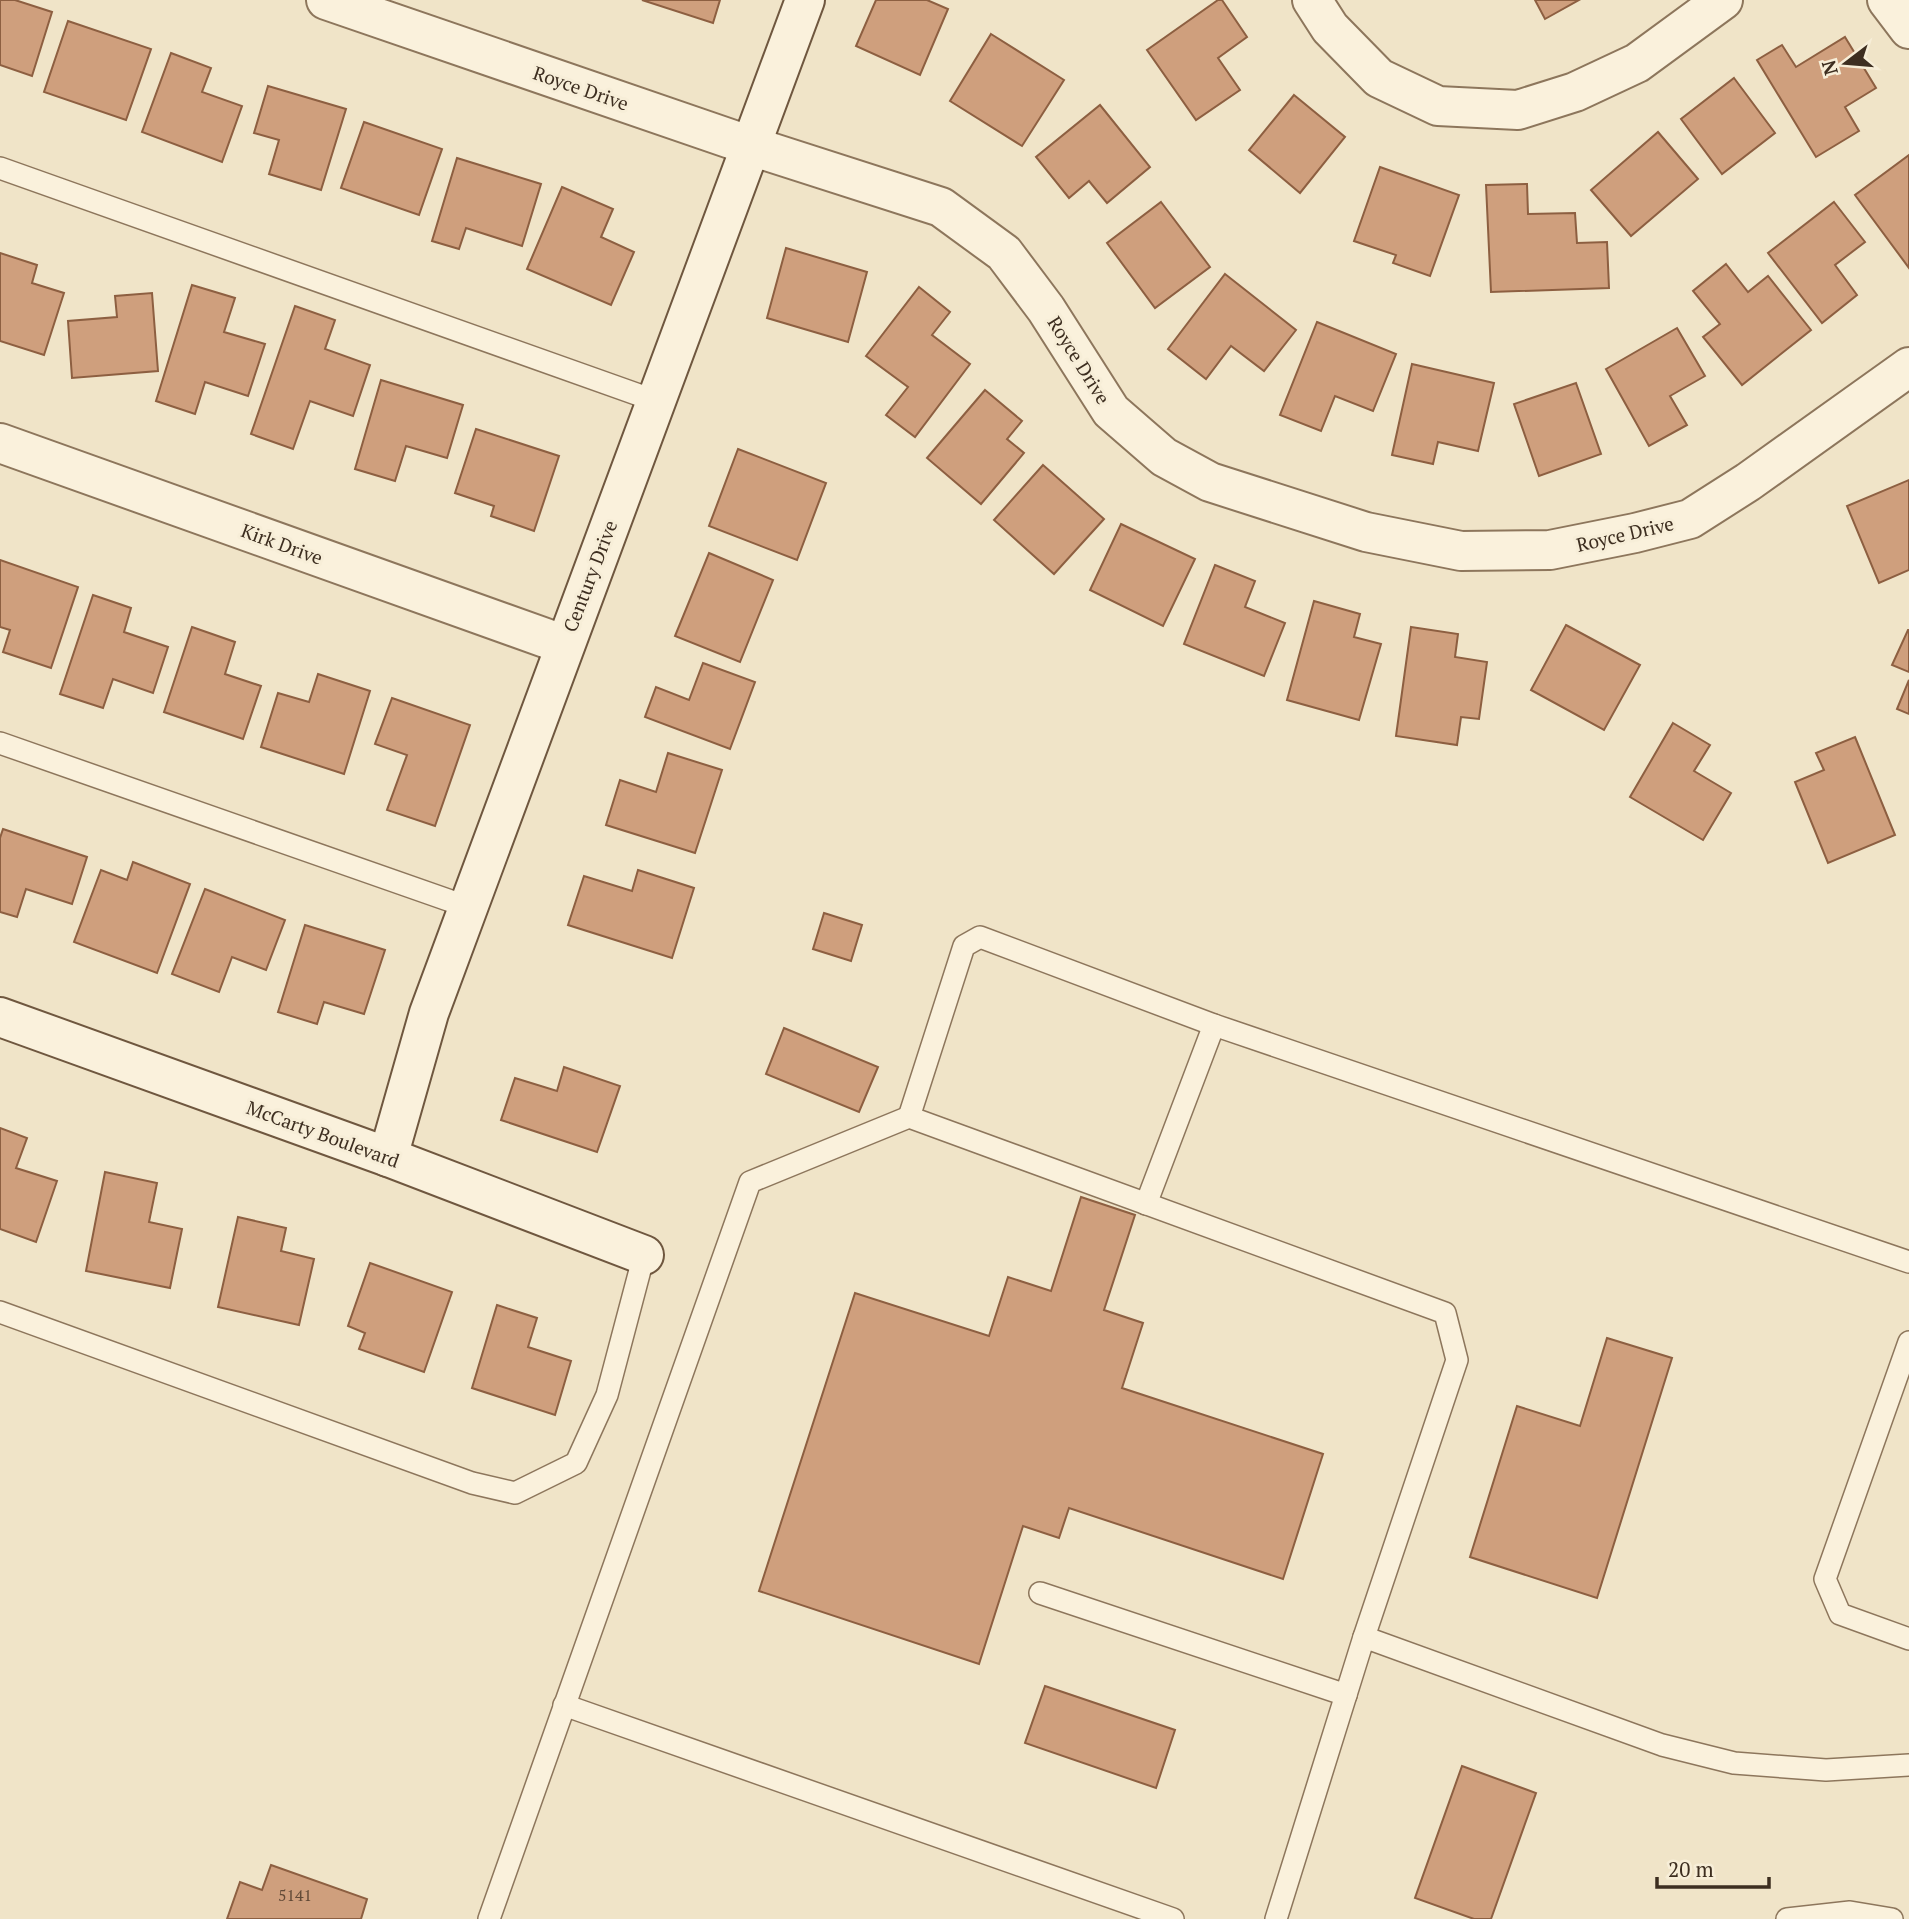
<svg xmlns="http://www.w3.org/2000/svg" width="1909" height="1919" font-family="'PT Serif',serif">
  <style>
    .building { fill: #cf9f7d; stroke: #8d5f41; stroke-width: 2 }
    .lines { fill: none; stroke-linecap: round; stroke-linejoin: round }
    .service-casing { stroke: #8d765c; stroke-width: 24 }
    .minor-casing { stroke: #8d765c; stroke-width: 42 }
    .secondary-casing { stroke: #6f573f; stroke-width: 42 }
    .service { stroke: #faf1dc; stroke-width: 21 }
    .minor { stroke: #faf1dc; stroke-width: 38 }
    .secondary { stroke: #faf1dc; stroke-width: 38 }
    .labels { text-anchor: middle; stroke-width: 6; stroke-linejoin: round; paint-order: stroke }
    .number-label { font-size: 16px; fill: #624a37 }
    .street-label { font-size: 19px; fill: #3d2e20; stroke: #f7eed8 }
  </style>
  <rect width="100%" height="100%" fill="#f0e4c8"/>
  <!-- building -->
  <g class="building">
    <polygon points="0,0 15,0 52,12 32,76 0,65"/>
    <polygon points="642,0 720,0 713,23"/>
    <polygon points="876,0 927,0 948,9 920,75 856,46"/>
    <polygon points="1218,0 1222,0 1247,37 1218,58 1240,90 1196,120 1147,50"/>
    <polygon points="1535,0 1579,0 1545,19"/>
    <polygon points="68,21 151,49 126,120 44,92"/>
    <polygon points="991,34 1064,80 1022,146 950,101"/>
    <polygon points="1845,37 1876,88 1845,107 1859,131 1816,157 1757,60 1782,45 1796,67"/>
    <polygon points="171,53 211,68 202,92 242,106 222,162 142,132"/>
    <polygon points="1734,78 1775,133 1722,174 1681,119"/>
    <polygon points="268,86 346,109 321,190 269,174 279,140 254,133"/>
    <polygon points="1294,95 1345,137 1300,193 1249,150"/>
    <polygon points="1100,105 1150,167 1107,203 1089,181 1069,198 1036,157"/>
    <polygon points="364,122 442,149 419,215 341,188"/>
    <polygon points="1658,132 1698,179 1631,236 1591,190"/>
    <polygon points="1909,155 1909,268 1855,195"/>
    <polygon points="457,158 541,184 522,246 466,228 459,249 432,241"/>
    <polygon points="1380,167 1459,195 1430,276 1393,263 1396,255 1354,241"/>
    <polygon points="1527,184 1528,214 1575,213 1577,243 1607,242 1609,288 1491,292 1486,185"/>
    <polygon points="562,187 613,209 601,237 634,252 611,305 527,269"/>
    <polygon points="1161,202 1210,267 1155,308 1107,243"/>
    <polygon points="1834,202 1865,242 1835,265 1857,295 1822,323 1768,253"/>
    <polygon points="786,248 867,272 848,342 767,318"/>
    <polygon points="0,253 37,265 32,283 64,293 44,355 0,341"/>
    <polygon points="1726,264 1748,292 1768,276 1811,330 1742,385 1703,337 1720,324 1693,291"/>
    <polygon points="1225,274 1296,330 1264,371 1231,346 1206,379 1168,349"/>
    <polygon points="192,285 235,298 224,332 265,344 248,396 205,382 195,414 156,401"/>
    <polygon points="919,287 950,312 932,335 970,364 915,437 886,415 908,387 866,356"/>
    <polygon points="152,293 158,371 72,378 68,321 117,317 115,296"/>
    <polygon points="295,306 335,320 325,349 370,365 353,416 310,401 293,449 251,434"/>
    <polygon points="1317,322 1396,354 1373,411 1335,396 1321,431 1280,415"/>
    <polygon points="1677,328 1705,376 1670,396 1687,425 1649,446 1606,369"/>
    <polygon points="1412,364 1494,383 1478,451 1438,442 1433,464 1392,455"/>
    <polygon points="381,380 463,405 447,458 406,446 395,481 355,469"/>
    <polygon points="1576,383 1601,454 1539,476 1514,404"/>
    <polygon points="985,390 1022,421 1007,439 1024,453 981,504 927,458"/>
    <polygon points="476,429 559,456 534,531 491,516 494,506 455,493"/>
    <polygon points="738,449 826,483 797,560 709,526"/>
    <polygon points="1043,465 1104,519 1054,574 994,520"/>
    <polygon points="1909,480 1909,570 1879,583 1847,506"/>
    <polygon points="1121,524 1195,559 1163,626 1090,590"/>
    <polygon points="709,553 773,580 740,662 675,636"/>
    <polygon points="0,560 78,587 51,668 3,652 10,630 0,627"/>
    <polygon points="1215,565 1255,581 1245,607 1285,623 1264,676 1184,644"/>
    <polygon points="93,595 131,608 124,632 168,647 153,693 113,679 103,708 60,694"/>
    <polygon points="1314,601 1360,614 1354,637 1381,644 1359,720 1287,700"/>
    <polygon points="1566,625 1640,665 1604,730 1531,690"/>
    <polygon points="192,627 235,642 225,674 261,686 243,739 164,712"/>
    <polygon points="1411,627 1458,634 1455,657 1487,662 1479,719 1461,717 1457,745 1396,736"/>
    <polygon points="1908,630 1909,630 1909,672 1892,665"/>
    <polygon points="703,663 755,682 730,749 645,717 656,687 689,700"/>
    <polygon points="318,674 370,691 344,774 261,747 278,693 309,702"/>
    <polygon points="1909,680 1909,714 1897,709"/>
    <polygon points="392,698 470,725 435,826 387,810 407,755 375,744"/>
    <polygon points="1673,723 1710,745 1694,771 1731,793 1703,840 1630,797"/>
    <polygon points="1855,737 1895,835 1828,863 1795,782 1824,770 1816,753"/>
    <polygon points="668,753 722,770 695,853 606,825 620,780 656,792"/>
    <polygon points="3,829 87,857 72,904 26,889 17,917 0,912 0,838"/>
    <polygon points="133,862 190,884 157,973 74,942 101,870 127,880"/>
    <polygon points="638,870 694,888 672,958 568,925 584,876 632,891"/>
    <polygon points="205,889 285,920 266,970 232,957 219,992 172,974"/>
    <polygon points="824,913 862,925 851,961 813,949"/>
    <polygon points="305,925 385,950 364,1014 324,1002 317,1024 278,1012"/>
    <polygon points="784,1028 878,1067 859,1112 766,1074"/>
    <polygon points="564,1067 620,1086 597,1152 501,1120 515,1078 557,1091"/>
    <polygon points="0,1128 27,1138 16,1168 57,1181 36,1242 0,1229"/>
    <polygon points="105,1172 157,1183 149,1222 182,1229 170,1288 86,1271"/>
    <polygon points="1081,1197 1135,1215 1104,1310 1143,1323 1122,1388 1323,1454 1283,1579 1069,1508 1059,1538 1023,1526 979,1664 759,1591 855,1293 989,1336 1008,1277 1051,1291"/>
    <polygon points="238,1217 286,1228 281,1251 314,1259 299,1325 218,1307"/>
    <polygon points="370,1263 452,1292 424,1372 359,1349 365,1333 348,1326"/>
    <polygon points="497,1305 537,1318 528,1347 571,1361 555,1415 472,1388"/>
    <polygon points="1607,1338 1672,1358 1597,1598 1470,1557 1517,1406 1580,1426"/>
    <polygon points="1045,1686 1175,1730 1156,1788 1025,1743"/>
    <polygon points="1462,1766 1536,1793 1491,1919 1474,1919 1415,1898"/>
    <polygon points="271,1865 367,1899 361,1919 227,1919 240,1882 262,1890"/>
  </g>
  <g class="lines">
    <defs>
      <g id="service">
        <polyline points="0,168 656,401"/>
        <polyline points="0,743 468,907"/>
        <polyline points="909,1117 964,946 980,937 1214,1025"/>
        <polyline points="1146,1204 1214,1025 1909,1262"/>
        <polyline points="0,1312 472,1483 515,1493 576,1463 607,1395 644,1255"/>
        <polyline points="1909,1342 1825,1579 1840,1614 1909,1639"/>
        <polyline points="1040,1593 1346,1695"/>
        <polyline points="564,1705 1173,1919"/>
        <polyline points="489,1919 750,1182 909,1117 1445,1313 1457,1360 1364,1637"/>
        <polyline points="1276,1919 1364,1637 1662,1745 1734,1763 1826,1770 1909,1765"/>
        <polyline points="1787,1919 1850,1912 1892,1919"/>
      </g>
      <g id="minor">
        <polyline points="326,0 751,146 941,207 1004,253 1046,309 1111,411 1164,457 1210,482 1366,532 1461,551 1550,550 1635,533 1690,519 1748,482 1909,367"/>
        <polyline points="1312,0 1330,28 1379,78 1438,106 1518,110 1575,92 1637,63 1723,0"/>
        <polyline points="1887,0 1909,29"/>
        <polyline points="0,443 565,645"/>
      </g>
      <g id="secondary">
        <polyline points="0,1017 388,1157 644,1255"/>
        <polyline points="388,1157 429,1013 805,0"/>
      </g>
    </defs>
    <!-- service casing -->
    <use href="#service" class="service-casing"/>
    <!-- minor casing -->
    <use href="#minor" class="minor-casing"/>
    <!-- secondary casing -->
    <use href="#secondary" class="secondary-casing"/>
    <!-- service -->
    <use href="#service" class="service"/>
    <!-- minor -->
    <use href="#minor" class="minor"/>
    <!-- secondary -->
    <use href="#secondary" class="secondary"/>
  </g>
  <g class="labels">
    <!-- number labels -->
    <g class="number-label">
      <text x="295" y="1901">5141</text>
    </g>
    <!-- street labels -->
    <g class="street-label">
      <text transform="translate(581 88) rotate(19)" y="7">Royce Drive</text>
      <text transform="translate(1079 360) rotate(58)" y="7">Royce Drive</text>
      <text transform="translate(1625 534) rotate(-13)" y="7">Royce Drive</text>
      <text transform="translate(282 544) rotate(20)" y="7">Kirk Drive</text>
      <text transform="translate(590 576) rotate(-69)" y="7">Century Drive</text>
      <text transform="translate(323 1134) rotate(20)" y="7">McCarty Boulevard</text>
    </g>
  </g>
  <!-- north arrow -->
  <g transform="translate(1846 63) rotate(254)" stroke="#f7eed8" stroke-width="5" paint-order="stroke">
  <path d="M0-5L12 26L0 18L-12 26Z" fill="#3d2e20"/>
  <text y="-10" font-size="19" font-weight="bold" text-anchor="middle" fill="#3d2e20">N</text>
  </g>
  <!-- scale -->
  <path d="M1657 1877v10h112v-10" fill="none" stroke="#3d2e20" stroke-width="3.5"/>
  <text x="1668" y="1877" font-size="21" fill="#3d2e20" stroke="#f7eed8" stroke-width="5" paint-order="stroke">20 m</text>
</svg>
